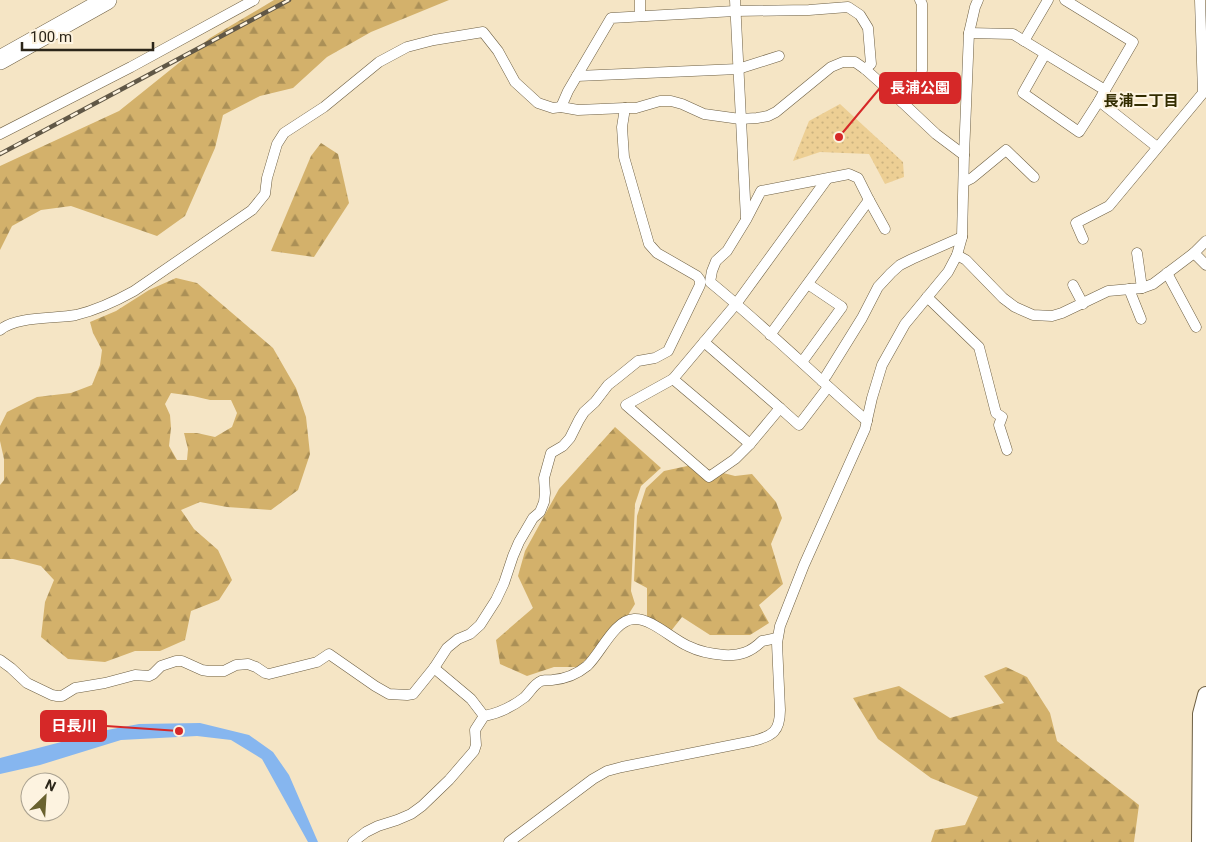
<svg xmlns="http://www.w3.org/2000/svg" width="1206" height="842" font-family="Roboto,'Noto Sans JP',sans-serif">
  <style>
    .grass { fill: url(#grass-dots) }
    .forest { fill: url(#forest-firs); fill-rule: evenodd }
    .water { fill: #86b6ef }
    .lines { fill: none; stroke-linecap: round; stroke-linejoin: round }
    .street-casing { stroke: #6d5f43; stroke-width: 11 }
    .primary-casing { stroke: #6d5f43; stroke-width: 18 }
    .highway-casing { stroke: #6d5f43; stroke-width: 20 }
    .street { stroke: #fff; stroke-width: 10 }
    .primary { stroke: #fff; stroke-width: 16 }
    .highway { stroke: #fff; stroke-width: 19 }
    .rail-casing { stroke: #605746; stroke-width: 4.5 }
    .rail { stroke: #fdf3e0; stroke-width: 2.5; stroke-dasharray: 8; stroke-linecap: butt }
    .labels { text-anchor: middle; stroke-width: 4; stroke-linejoin: round; paint-order: stroke }
    .neighbourhood-label { font-size: 15px; font-weight: bold; fill: #322c00; stroke: #fdf3e0 }
    .leader { fill: none; stroke: #d62828; stroke-width: 2 }
    .callout-dot { fill: #d62828; stroke: #fdf3e0; stroke-width: 2 }
    .callout { fill: #d62828; stroke: #d62828; stroke-width: 2 }
    .callout-label { font-size: 15px; text-anchor: middle; font-weight: bold; fill: #fff }
  </style>
  <defs>
    <pattern id="grass-dots" width="8" height="8" patternUnits="userSpaceOnUse" patternTransform="scale(1.25)"><rect width="8" height="8" fill="#edcf94"/><path d="M2 2h.1M6 6h.1" fill="none" stroke="#cbb27f" stroke-width="1.8" stroke-linecap="round"/></pattern>
    <pattern id="forest-firs" width="22" height="20" patternUnits="userSpaceOnUse" patternTransform="scale(1.25)"><rect width="22" height="20" fill="#d3b16b"/><path d="M5 1l3.5 6h-7zM16 11l3.5 6h-7z" fill="#ab9057"/></pattern>
  </defs>
  <rect width="100%" height="100%" fill="#f5e5c5"/>
  <!-- grass -->
  <polygon class="grass" points="840,104 903,162 904,177 885,184 869,154 820,152 793,161 809,121"/>
  <!-- forest -->
  <g class="forest">
    <polygon points="274,0 449,0 371,32 327,57 293,88 260,96 223,115 215,148 185,216 157,236 71,206 41,210 12,226 0,250 0,166 119,111 210,38"/>
    <polygon points="321,143 338,154 349,203 314,257 271,251 311,156"/>
    <path d="M176,278L197,283L273,348L296,388L306,417L310,454L298,490L271,510L227,507L200,502L181,510L194,529L218,550L232,580L219,600L191,611L185,640L160,651H135L105,662L68,659L41,637L45,602L54,580L41,566L13,559H0V485L4,480V459L0,441V426L7,412L37,397L71,393L92,385L100,365L102,350L93,333L90,322L116,311L149,290ZM171,393L193,396L210,400H231L237,413L232,427L215,437L197,433H184L188,449L187,460H177L169,446L171,428L170,415L165,404Z"/>
    <polygon points="615,427 661,468 641,486 635,504 631,591 635,604 625,620 605,644 577,667 554,667 527,676 500,664 496,640 533,608 518,576 525,551 559,489"/>
    <polygon points="692,465 735,476 752,474 776,502 782,518 771,544 783,584 759,605 769,623 750,635 710,635 682,617 671,631 647,618 647,588 634,581 637,516 646,488 664,471"/>
    <polygon points="1006,667 1027,677 1050,713 1057,741 1139,805 1134,842 931,842 935,830 965,825 978,797 931,778 878,739 853,698 899,686 950,718 1004,703 984,676"/>
  </g>
  <!-- water -->
  <polygon class="water" points="200,723 249,735 273,752 289,775 318,842 308,842 262,759 231,740 197,736 121,740 40,765 0,774 0,758 107,730 139,724"/>
  <g class="lines">
    <defs>
      <g id="street">
        <polyline points="640,0 640,16"/>
        <polyline points="735,0 746,219"/>
        <polyline points="1065,0 1133,42 1105,90"/>
        <polyline points="969,33 1013,34 1105,90 1099,101 1157,147"/>
        <polyline points="1024,41 1048,0"/>
        <polyline points="1045,54 1023,93 1079,132 1099,101"/>
        <polyline points="577,76 738,69 779,56"/>
        <polyline points="902,102 918,85 922,70 922,4 920,0"/>
        <polyline points="561,107 568,91 611,18 735,11 809,10 848,7 860,15 868,28 871,64 865,69"/>
        <polyline points="0,134 131,67 254,0"/>
        <polyline points="827,179 736,304 673,379 626,405 709,477 735,459 750,444 780,408 799,425 828,387"/>
        <polyline points="964,182 972,178 1006,150 1034,177"/>
        <polyline points="869,200 885,229"/>
        <polyline points="1083,239 1076,223 1109,206 1203,93 1200,0"/>
        <polyline points="1137,253 1142,288"/>
        <polyline points="1194,253 1206,265"/>
        <polyline points="957,255 966,260 1003,298 1015,307 1033,315 1052,316 1062,313 1108,291 1142,288 1153,284 1194,253 1206,241"/>
        <polyline points="1167,273 1196,327"/>
        <polyline points="1073,285 1083,304"/>
        <polyline points="1129,289 1141,319"/>
        <polyline points="927,297 979,347 996,413 1002,417 999,425 1007,450"/>
        <path d="M0,330C16,316 54,319 76,315C97,310 116,301 134,291L252,210L265,194L267,178L277,144L284,133L324,107L379,62L407,47L434,40L483,32L498,51L515,82L538,103L553,108L561,107L578,110L625,108H636L660,101H671L682,104L704,114L740,119L757,118L768,116L776,112L831,67L843,62H855L865,69L902,102L936,134L964,155"/>
        <path d="M770,335L869,200L858,178L849,174L761,191L746,220L727,251L716,261L712,271L710,282C764,326 814,375 867,421"/>
        <polyline points="704,342 780,408"/>
        <polyline points="802,362 842,307 808,284"/>
        <polyline points="673,379 750,444"/>
        <polyline points="822,381 826,376 862,318 878,287 891,273 900,265 912,259 962,237"/>
        <polyline points="0,660 11,668 27,683 52,695 57,696 62,696 75,688 105,683 135,675 149,676 153,674 161,666 176,661 182,661 202,670 208,671 224,671 236,665 248,664 256,667 265,673 269,674 317,662 329,654 375,686 389,694 407,695 413,694 434,668 447,648 458,639 470,634 480,625 496,600 504,583 513,556 519,542 533,518 540,512 544,502 545,493 544,478 551,453 563,446 570,438 579,420 584,412 595,402 608,385 617,378 638,361 655,358 668,351 700,285 700,280 697,276 657,253 649,244 624,157 622,127 625,108"/>
        <polyline points="434,668 471,699 484,716"/>
        <path d="M353,842L366,832L378,826L397,820L411,814L422,806L449,780L474,751L476,745L475,730L484,716C500,713 512,707 525,697C530,692 534,684 541,681C544,680 549,680 552,680C566,679 576,675 587,666C601,653 614,620 634,619C651,618 672,639 688,646C700,652 711,654 724,655C740,656 751,652 762,641L777,638"/>
        <path d="M509,842L593,779L607,771L622,767L753,741C773,736 780,731 780,710L777,643L780,626L804,565L865,429L872,398L882,365L905,324L948,272L957,255L962,237L964,155L969,33L975,7L978,0"/>
      </g>
      <polyline id="primary" points="1200,842 1201,714 1206,695"/>
      <polyline id="highway" points="0,60 107,0"/>
    </defs>
    <!-- street casing -->
    <use href="#street" class="street-casing"/>
    <!-- primary casing -->
    <use href="#primary" class="primary-casing"/>
    <!-- highway casing -->
    <use href="#highway" class="highway-casing"/>
    <!-- street -->
    <use href="#street" class="street"/>
    <!-- primary -->
    <use href="#primary" class="primary"/>
    <!-- highway -->
    <use href="#highway" class="highway"/>
    <defs>
      <polyline id="rail" points="0,154 289,0"/>
    </defs>
    <!-- rail casing -->
    <use href="#rail" class="rail-casing"/>
    <!-- rail -->
    <use href="#rail" class="rail"/>
  </g>
  <g class="labels">
    <!-- neighbourhood labels -->
    <g class="neighbourhood-label">
      <text x="1141" y="106">長浦二丁目</text>
    </g>
  </g>
  <!-- callouts -->
  <path class="leader" d="M839 137L880 88M179 731L106 726"/>
  <g class="callout-dot">
    <circle cx="839" cy="137" r="5"/>
    <circle cx="179" cy="731" r="5"/>
  </g>
  <g class="callout">
    <rect x="880" y="73" width="80" height="30" rx="5"/>
    <rect x="41" y="711" width="65" height="30" rx="5"/>
  </g>
  <g class="callout-label">
    <text x="920" y="93">長浦公園</text>
    <text x="74" y="731">日長川</text>
  </g>
  <!-- north arrow -->
  <g transform="translate(45 797) rotate(25)"><circle r="24" fill="#fdf3e0" stroke="#a9a190"/>
  <path d="M0-4L9 19L0 12L-9 19Z" fill="#6a622f"/>
  <text y="-8" font-size="14" font-weight="bold" text-anchor="middle" fill="#2b2519">N</text>
  </g>
  <!-- scale -->
  <path d="M22 42v8h131v-8" fill="none" stroke="#2b2519" stroke-width="2.5"/>
  <text x="30" y="42" font-size="15" fill="#2b2519" stroke="#fdf3e0" stroke-width="4" paint-order="stroke">100 m</text>
</svg>
